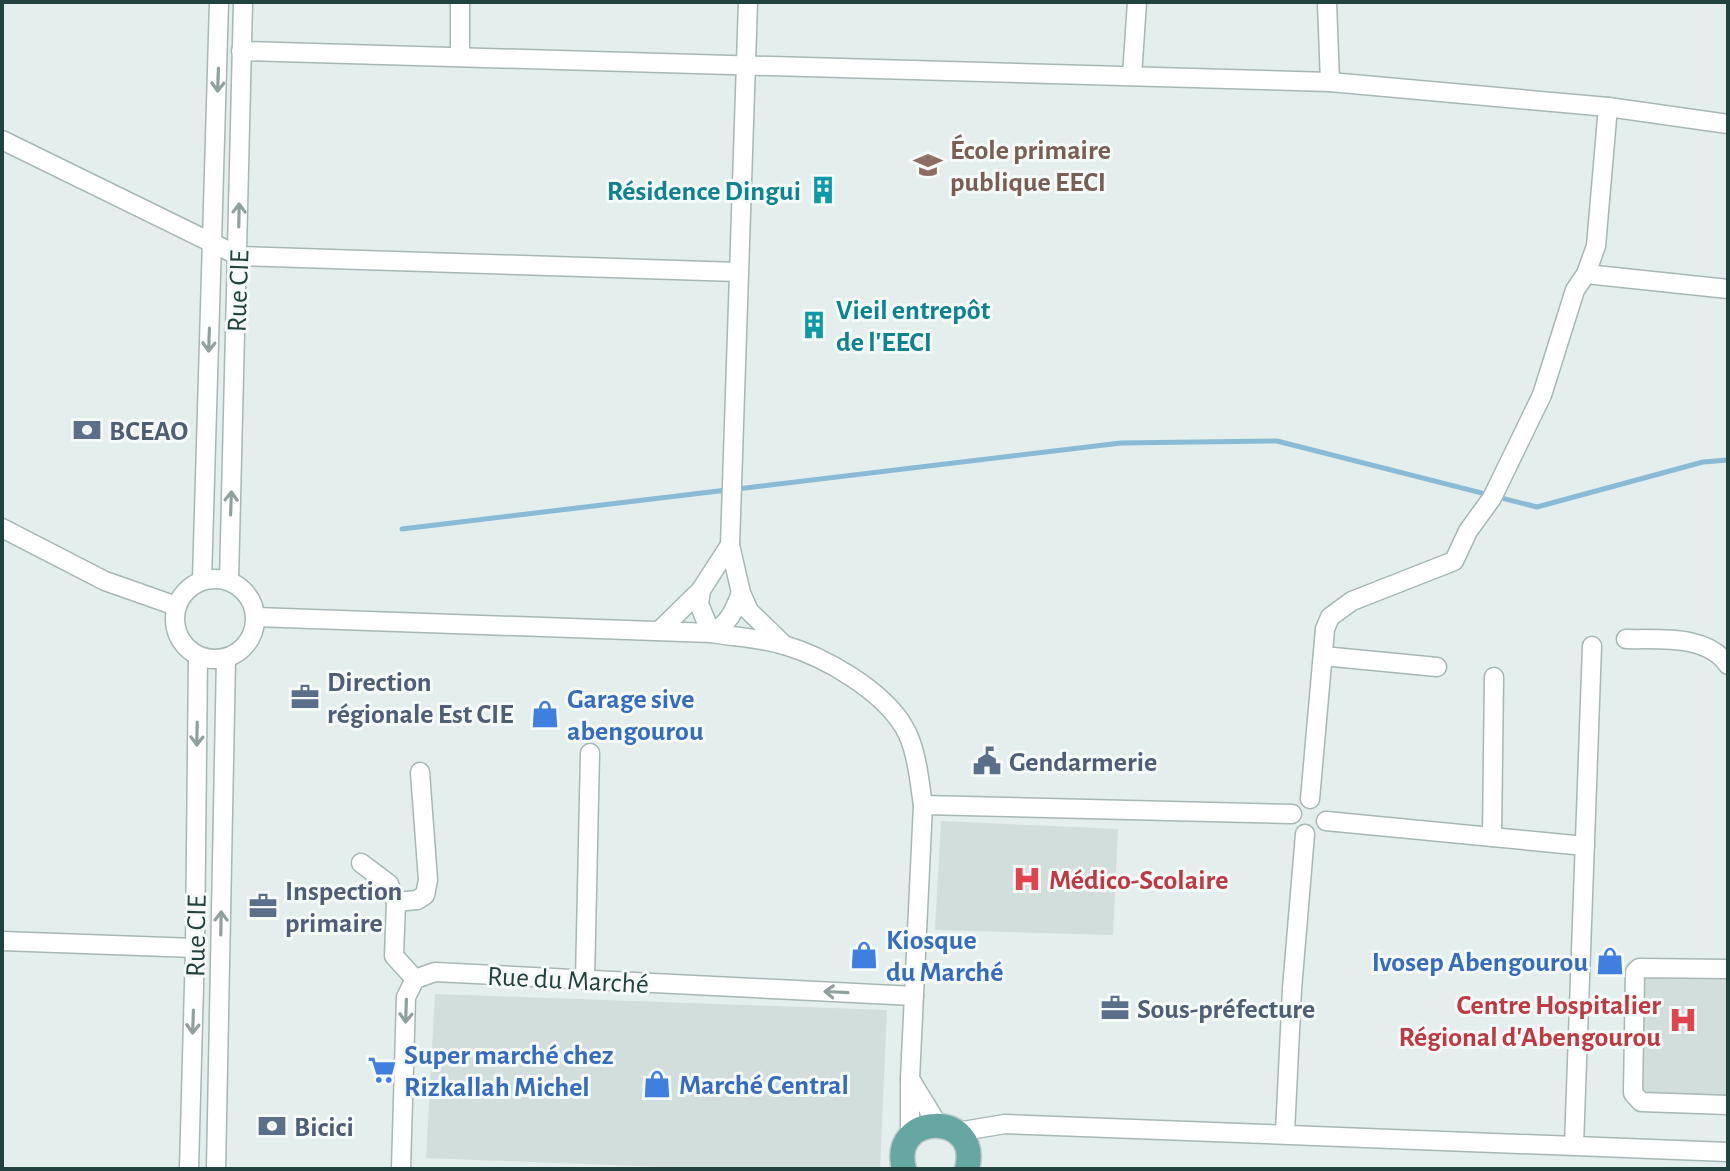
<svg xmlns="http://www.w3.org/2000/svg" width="1730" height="1171" font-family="'Alegreya Sans',sans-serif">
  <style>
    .built { fill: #d2dedb }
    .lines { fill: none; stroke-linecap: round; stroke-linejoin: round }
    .stream { stroke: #89bbd6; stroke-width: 5 }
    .minor-casing { stroke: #a6b7b5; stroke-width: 21 }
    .major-casing { stroke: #c1cac9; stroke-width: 27 }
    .minor { stroke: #fff; stroke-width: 18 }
    .major { stroke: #66a7a3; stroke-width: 24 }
    .oneway { stroke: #90a09f }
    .labels { text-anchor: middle; stroke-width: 6; stroke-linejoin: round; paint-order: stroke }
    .education-label { font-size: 28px; font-weight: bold; fill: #785e54; stroke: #f5faf9; text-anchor: start }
    .culture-label { font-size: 28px; font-weight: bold; fill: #0d838f; stroke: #f5faf9; text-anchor: end }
    .street-label { font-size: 28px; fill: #22423f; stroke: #f5faf9 }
    .service-label { font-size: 28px; font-weight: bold; fill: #4e5e75; stroke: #f5faf9; text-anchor: start }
    .shop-label { font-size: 28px; font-weight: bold; fill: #366cbe; stroke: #f5faf9; text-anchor: start }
    .health-label { font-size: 28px; font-weight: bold; fill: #be3a42; stroke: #f5faf9; text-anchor: start }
  </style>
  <rect width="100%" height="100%" fill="#e4eeec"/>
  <!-- built -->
  <g class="built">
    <polygon points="941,821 1118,829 1113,935 935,930"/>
    <polygon points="1639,972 1728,972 1728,1101 1638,1099"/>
    <polygon points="435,994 887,1010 880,1169 718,1169 426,1158"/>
  </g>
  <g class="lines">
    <!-- stream -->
    <g class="stream">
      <polyline points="737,489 1121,443 1277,441 1537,507 1703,462 1728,460"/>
      <polyline points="402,529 727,490"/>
    </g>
    <defs>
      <g id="minor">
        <polyline points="748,2 730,545 741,593 749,611 784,645"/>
        <polyline points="1327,2 1330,82"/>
        <polyline points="241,51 1330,82 1608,107 1728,124"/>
        <polyline points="460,56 460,2"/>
        <polyline points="1132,76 1137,2"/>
        <polyline points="2,140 239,256 738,272"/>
        <polyline points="1586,274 1728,289"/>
        <polyline points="2,528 105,581 176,606"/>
        <circle cx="215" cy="619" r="40"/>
        <polyline points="202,580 219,2"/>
        <polyline points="229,581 243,2"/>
        <path d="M701,590L699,604L711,633C729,624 734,611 741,593"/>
        <path d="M256,617L711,633C735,637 761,638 784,645C825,657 882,690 904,727C917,749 919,780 923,805L910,1079V1137"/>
        <polyline points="659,631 701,590 730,545"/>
        <path d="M1626,639C1659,640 1707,634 1728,665"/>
        <polyline points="1323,656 1437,667"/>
        <polyline points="1310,799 1325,629 1330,617 1352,601 1454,561 1468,531 1492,498 1542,395 1575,290 1586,274 1596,246 1608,107"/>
        <polyline points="923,805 1292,814"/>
        <polyline points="1326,821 1585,846"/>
        <polyline points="1492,837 1494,677"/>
        <polyline points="361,863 389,884 396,902 394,956 415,979"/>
        <polyline points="396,902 417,900 425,895 428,880 420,772"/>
        <polyline points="2,941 195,948"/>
        <polyline points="1728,969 1639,968 1635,972 1633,1093 1641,1102 1728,1105"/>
        <polyline points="585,980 590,753"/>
        <polyline points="910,1079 938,1125"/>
        <polyline points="957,1132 1005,1124 1728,1152"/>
        <polyline points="1285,1133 1292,989 1305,834"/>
        <polyline points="1574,1145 1592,646"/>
        <polyline points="189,1169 195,948 198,656"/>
        <polyline points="216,1169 226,658"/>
        <polyline points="401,1169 406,997 415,979 435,972 914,996"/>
      </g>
      <path id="major" d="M904,1169C889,1112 982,1111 967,1169"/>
    </defs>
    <!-- minor casing -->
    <use href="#minor" class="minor-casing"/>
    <!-- major casing -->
    <use href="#major" class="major-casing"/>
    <!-- minor -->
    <use href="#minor" class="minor"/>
    <!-- major -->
    <use href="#major" class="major"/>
  </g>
  <!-- one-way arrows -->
  <defs><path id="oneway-shaft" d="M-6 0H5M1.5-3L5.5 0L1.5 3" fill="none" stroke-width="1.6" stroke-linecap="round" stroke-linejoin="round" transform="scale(2)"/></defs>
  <g class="oneway">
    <use href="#oneway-shaft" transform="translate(218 80) rotate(92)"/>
    <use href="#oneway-shaft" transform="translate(239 215) rotate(-89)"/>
    <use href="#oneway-shaft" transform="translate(209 340) rotate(92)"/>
    <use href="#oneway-shaft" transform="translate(231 503) rotate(-88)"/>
    <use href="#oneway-shaft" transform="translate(197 734) rotate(91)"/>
    <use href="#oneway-shaft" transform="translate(221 923) rotate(-89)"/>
    <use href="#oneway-shaft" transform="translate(836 992) rotate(-177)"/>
    <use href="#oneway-shaft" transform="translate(406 1011) rotate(92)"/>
    <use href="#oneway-shaft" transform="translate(193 1022) rotate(92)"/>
  </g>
  <!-- icons -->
  <defs>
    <symbol id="school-bare" viewBox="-9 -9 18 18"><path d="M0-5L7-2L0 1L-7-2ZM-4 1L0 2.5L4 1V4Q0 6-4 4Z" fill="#8d6e63" stroke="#f5faf9" stroke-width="2.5" paint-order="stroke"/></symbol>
    <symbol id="building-bare" viewBox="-9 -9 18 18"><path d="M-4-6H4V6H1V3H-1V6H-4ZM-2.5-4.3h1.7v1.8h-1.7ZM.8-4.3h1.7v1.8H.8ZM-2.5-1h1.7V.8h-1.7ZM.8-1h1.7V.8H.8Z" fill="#0f9aa8" stroke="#f5faf9" stroke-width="2.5" paint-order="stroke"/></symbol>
    <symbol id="bank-bare" viewBox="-9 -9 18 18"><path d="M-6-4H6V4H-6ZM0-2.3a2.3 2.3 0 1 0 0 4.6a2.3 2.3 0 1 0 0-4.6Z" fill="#5c6f8a" stroke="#f5faf9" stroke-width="2.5" paint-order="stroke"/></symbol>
    <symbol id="office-bare" viewBox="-9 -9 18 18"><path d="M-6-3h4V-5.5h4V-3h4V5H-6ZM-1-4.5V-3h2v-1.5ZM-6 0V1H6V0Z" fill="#5c6f8a" stroke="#f5faf9" stroke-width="2.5" paint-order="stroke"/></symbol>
    <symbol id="shop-bare" viewBox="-9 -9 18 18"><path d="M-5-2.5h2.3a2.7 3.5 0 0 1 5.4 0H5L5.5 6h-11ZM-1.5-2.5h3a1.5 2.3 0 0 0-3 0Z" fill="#3f7fe0" stroke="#f5faf9" stroke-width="2.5" paint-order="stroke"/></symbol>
    <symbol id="civic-bare" viewBox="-9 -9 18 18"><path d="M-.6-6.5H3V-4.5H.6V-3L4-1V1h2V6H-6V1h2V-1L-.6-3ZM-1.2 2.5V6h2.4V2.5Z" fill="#5c6f8a" stroke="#f5faf9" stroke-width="2.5" paint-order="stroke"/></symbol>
    <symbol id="hospital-bare" viewBox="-9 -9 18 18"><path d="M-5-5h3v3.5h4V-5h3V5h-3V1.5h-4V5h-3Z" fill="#e0444e" stroke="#f5faf9" stroke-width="2.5" paint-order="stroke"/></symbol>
    <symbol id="supermarket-bare" viewBox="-9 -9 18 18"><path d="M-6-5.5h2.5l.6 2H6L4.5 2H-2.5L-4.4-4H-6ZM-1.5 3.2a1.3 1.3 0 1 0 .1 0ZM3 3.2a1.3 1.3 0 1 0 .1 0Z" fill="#3f7fe0" stroke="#f5faf9" stroke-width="2.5" paint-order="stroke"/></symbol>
  </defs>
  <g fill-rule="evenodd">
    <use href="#school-bare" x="908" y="145" width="40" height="40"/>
    <use href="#building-bare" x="803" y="170" width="40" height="40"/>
    <use href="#building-bare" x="794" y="305" width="40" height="40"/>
    <use href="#bank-bare" x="67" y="410" width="40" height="40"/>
    <use href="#office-bare" x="285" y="677" width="40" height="40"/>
    <use href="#shop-bare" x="525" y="694" width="40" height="40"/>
    <use href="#civic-bare" x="967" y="741" width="40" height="40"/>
    <use href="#hospital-bare" x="1007" y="859" width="40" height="40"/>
    <use href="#office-bare" x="243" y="886" width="40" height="40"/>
    <use href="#shop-bare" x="844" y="935" width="40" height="40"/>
    <use href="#shop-bare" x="1590" y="941" width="40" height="40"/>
    <use href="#office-bare" x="1095" y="988" width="40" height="40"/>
    <use href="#hospital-bare" x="1663" y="1000" width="40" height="40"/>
    <use href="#supermarket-bare" x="362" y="1050" width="40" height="40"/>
    <use href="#shop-bare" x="637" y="1064" width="40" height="40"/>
    <use href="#bank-bare" x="252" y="1106" width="40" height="40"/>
  </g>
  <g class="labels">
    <!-- education labels -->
    <g class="education-label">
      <text x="950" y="159">École primaire<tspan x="950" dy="32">publique EECI</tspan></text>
    </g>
    <!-- culture labels -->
    <g class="culture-label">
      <text x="801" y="200">Résidence Dingui</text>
      <text x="836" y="319" text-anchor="start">Vieil entrepôt<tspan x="836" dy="32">de l'EECI</tspan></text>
    </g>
    <!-- street labels -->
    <g class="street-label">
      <text transform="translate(237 291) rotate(-88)" y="10">Rue CIE</text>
      <text transform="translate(195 936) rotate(-89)" y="10">Rue CIE</text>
      <text transform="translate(568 979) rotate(3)" y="10">Rue du Marché</text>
    </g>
    <!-- service labels -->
    <g class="service-label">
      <text x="109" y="440">BCEAO</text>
      <text x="327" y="691">Direction<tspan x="327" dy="32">régionale Est CIE</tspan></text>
      <text x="1009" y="771">Gendarmerie</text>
      <text x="285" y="900">Inspection<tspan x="285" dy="32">primaire</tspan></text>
      <text x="1137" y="1018">Sous-préfecture</text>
      <text x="294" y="1136">Bicici</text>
    </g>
    <!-- shop labels -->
    <g class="shop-label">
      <text x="567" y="708">Garage sive<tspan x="567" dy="32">abengourou</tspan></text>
      <text x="886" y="949">Kiosque<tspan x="886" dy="32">du Marché</tspan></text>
      <text x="1588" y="971" text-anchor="end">Ivosep Abengourou</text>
      <text x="404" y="1064">Super marché chez<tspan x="404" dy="32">Rizkallah Michel</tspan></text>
      <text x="679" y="1094">Marché Central</text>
    </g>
    <!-- health labels -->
    <g class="health-label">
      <text x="1049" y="889">Médico-Scolaire</text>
      <text x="1661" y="1014" text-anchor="end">Centre Hospitalier<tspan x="1661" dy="32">Régional d'Abengourou</tspan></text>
    </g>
  </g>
  <!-- border -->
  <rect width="1730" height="1171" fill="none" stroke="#22423f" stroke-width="8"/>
</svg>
